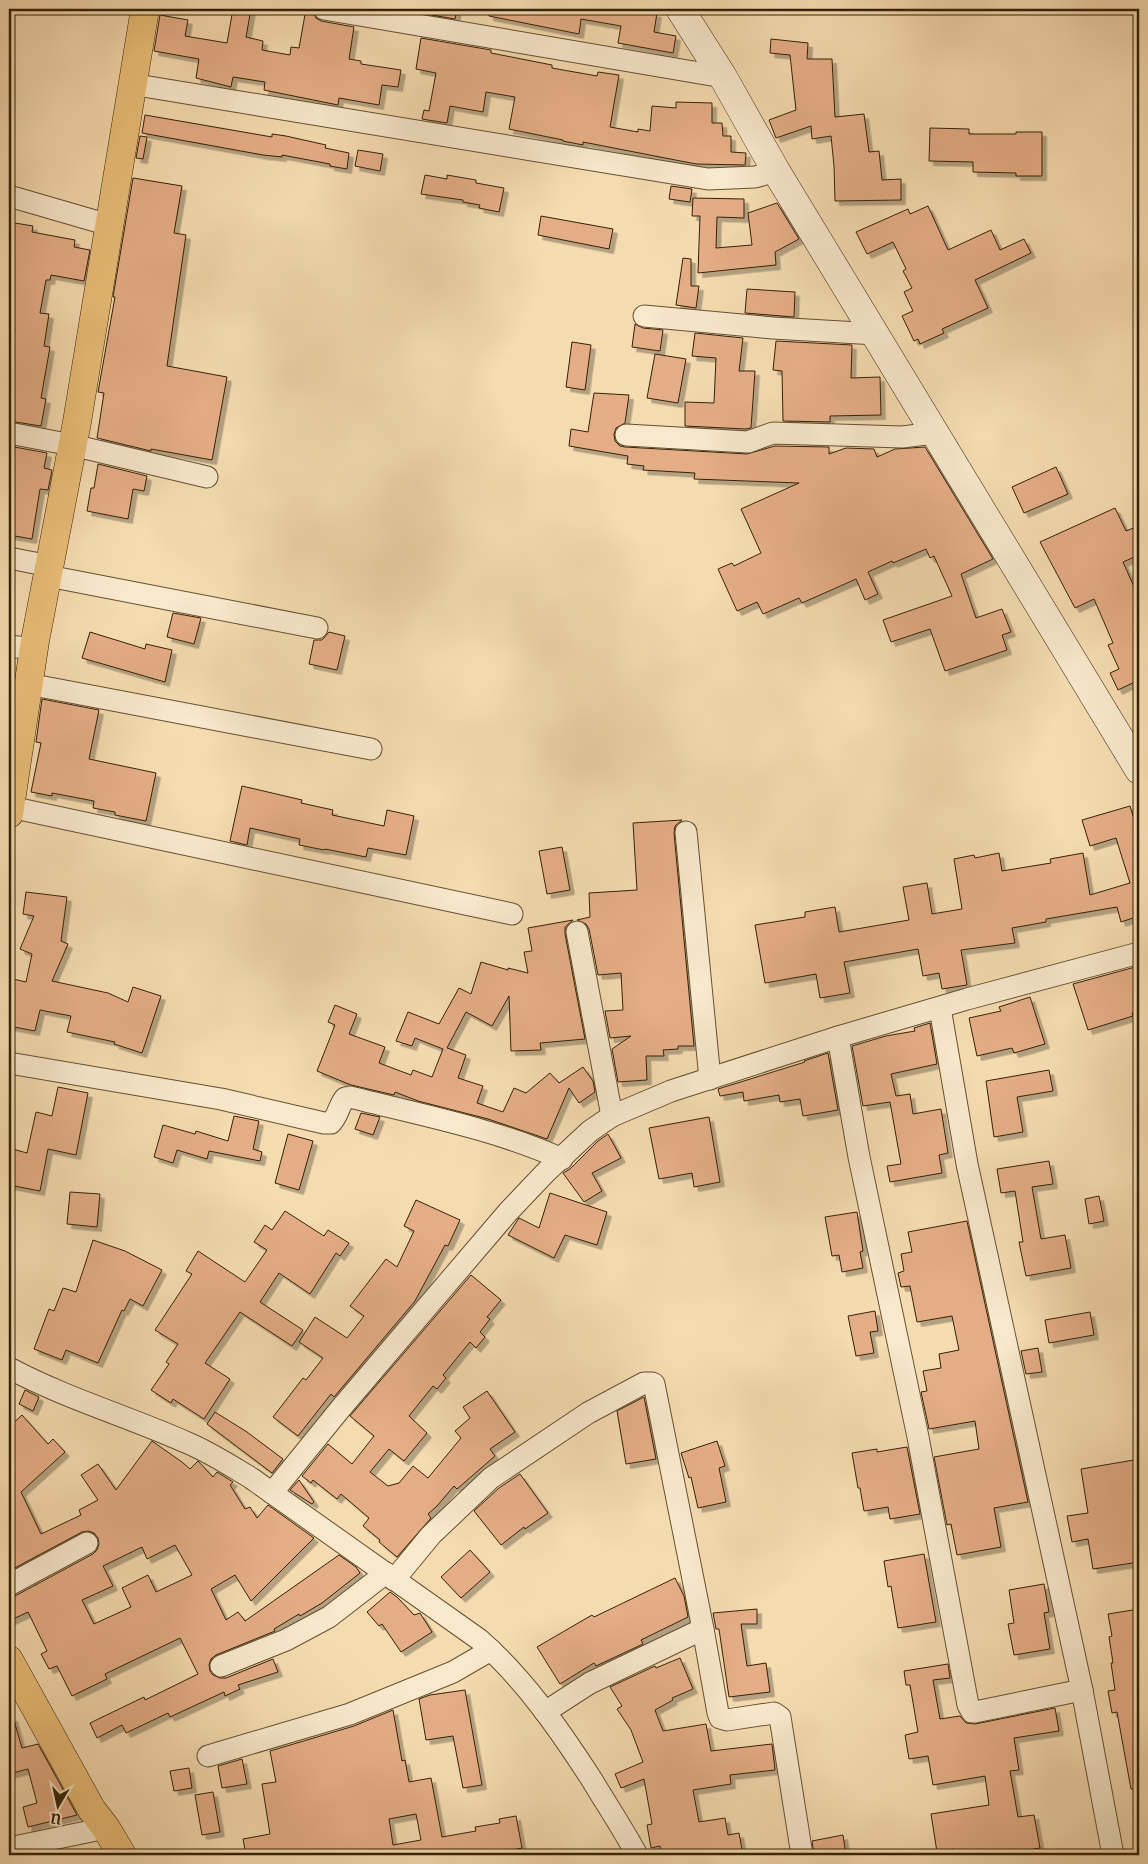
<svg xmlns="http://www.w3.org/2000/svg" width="1148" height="1864" font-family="'IM FELL French Canon',serif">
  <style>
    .building { fill: #e5ad86; stroke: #342107; fill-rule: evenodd; filter: url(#shadow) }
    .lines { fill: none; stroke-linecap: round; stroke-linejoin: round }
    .street-casing { stroke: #645031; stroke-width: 23 }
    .secondary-casing { stroke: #342107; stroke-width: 29 }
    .primary-casing { stroke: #342107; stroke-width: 29 }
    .street { stroke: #f8e8cc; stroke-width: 21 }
    .secondary { stroke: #f8e8cc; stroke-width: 28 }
    .primary { stroke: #eabe78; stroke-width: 28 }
  </style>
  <defs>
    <filter id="shadow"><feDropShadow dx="4.5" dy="4.5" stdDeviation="0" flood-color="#0004"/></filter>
  </defs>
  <rect width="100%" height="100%" fill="#f5dbb0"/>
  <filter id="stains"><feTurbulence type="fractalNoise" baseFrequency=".004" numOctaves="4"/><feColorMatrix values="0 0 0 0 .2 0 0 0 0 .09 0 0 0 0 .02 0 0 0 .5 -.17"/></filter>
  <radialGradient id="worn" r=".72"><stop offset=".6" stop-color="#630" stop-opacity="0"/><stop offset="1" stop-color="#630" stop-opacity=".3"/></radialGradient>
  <!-- building -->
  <g class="building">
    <polygon points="233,9 251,9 246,37 263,41 262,50 290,55 291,47 299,48 306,9 312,10 316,18 321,21 354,27 349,59 361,61 361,64 401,70 398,87 382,85 379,105 339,98 338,105 264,90 265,82 233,77 231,87 196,78 199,59 154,51 160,15 188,20 185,36 227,43"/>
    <polygon points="426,9 457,9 455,19 426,14"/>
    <polygon points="489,9 631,9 657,13 654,32 676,36 673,53 618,43 621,26 581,19 579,34 489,16"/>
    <polygon points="421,38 491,50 491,53 552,65 552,68 597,76 598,72 619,75 610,127 638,132 638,129 650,131 652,106 676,108 676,102 712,103 712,123 722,123 723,136 731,136 731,152 746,153 745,165 696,164 583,142 583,145 563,141 563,140 509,129 515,97 486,92 483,112 450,106 447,123 422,119 424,110 429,111 436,73 416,69"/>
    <polygon points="771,39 808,43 807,59 832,59 835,117 864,114 869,152 879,151 882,180 901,179 901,200 835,201 834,166 831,136 812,139 811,126 776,138 769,120 796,110 790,55 770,53"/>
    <polygon points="145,115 272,137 272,134 286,136 326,145 325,148 349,153 347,169 330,166 330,164 282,155 282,157 263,155 142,133"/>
    <polygon points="930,128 969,129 969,134 1016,134 1016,132 1042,132 1042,176 1016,176 1016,173 973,172 973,162 929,161"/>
    <polygon points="140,136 147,137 143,159 136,158"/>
    <polygon points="358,150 383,154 380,171 355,166"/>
    <polygon points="425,175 447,179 447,175 476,180 476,183 504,188 499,212 479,208 480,205 463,202 463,200 421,194"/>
    <polygon points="133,178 182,186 174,233 186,235 167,366 227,377 212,460 151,449 151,451 97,438 104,393 98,392 115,297 113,297"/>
    <polygon points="671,186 692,189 690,202 669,199"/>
    <polygon points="693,198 744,199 744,218 717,217 716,248 752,245 748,213 777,203 799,239 775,252 776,265 698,273 700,216 692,216"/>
    <polygon points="928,206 948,250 991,230 1000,250 1024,239 1031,253 975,280 988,308 942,329 944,333 920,344 918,339 914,341 902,316 913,311 904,292 912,288 903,271 906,269 893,242 867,254 856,232 908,209 910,214"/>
    <polygon points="541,216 613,229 609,249 538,235"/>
    <polygon points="9,222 33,226 32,232 75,240 74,247 90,250 84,281 51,275 50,280 46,280 40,313 49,314 44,346 50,347 41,398 46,399 41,426 9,421 14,387 9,386 9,365 15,329 9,328"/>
    <polygon points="683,258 691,259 691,286 699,286 696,308 676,305"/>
    <polygon points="747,289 795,292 794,317 745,313"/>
    <polygon points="635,324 643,328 663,330 660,351 632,347"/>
    <polygon points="695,333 743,338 739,371 755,371 751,428 746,429 685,426 685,402 714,403 716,358 692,356"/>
    <polygon points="776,341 852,345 851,378 880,377 881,415 830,416 830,422 783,421 782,371 773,370"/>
    <polygon points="572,342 591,345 585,390 566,387"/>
    <polygon points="655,354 686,359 678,403 647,398"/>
    <polygon points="594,393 629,395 625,423 616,428 614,434 615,441 620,446 625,447 747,454 775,446 829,447 829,454 846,448 874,449 877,457 895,449 925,447 993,559 961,574 976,618 1002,609 1011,632 1002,635 1007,650 945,671 930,629 891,642 883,620 952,596 934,556 930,558 926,549 893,563 892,561 868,572 878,594 865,600 856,579 802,603 799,598 763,614 757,602 737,611 718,569 732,563 734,566 761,553 741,509 799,483 694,479 695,473 643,470 644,466 627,464 628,456 569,446 571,429 588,432"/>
    <polygon points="9,446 47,453 44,468 52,470 48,490 40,489 32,539 9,535"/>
    <polygon points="98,464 147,476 144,491 133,489 128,519 87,511 91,488 94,488"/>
    <polygon points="1056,467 1068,494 1024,513 1012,487"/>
    <polygon points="1115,508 1126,531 1136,527 1139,535 1139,555 1123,562 1139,598 1139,680 1118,690 1110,673 1119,669 1108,645 1113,643 1094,599 1075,608 1040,542"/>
    <polygon points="173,613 201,618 194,644 167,637"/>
    <polygon points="90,632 145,649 146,644 172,650 165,682 82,658"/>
    <polygon points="329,632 345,636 337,670 309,664 314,640 322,640"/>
    <polygon points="42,699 99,710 89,759 156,773 146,821 115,815 115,812 93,808 94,801 52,793 52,796 31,792 41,743 36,742"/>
    <polygon points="242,786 302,800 301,803 333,810 332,815 384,826 387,810 414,816 406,855 368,848 366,857 325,849 324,850 299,845 300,839 250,828 247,845 230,841"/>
    <polygon points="1130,806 1139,835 1139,916 1121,922 1117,907 1046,919 1046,922 1012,928 1015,943 961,950 967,985 942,989 939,973 923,976 918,949 844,962 850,993 820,998 816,974 765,983 755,925 805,917 805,912 835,907 839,932 909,920 903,887 927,883 932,914 962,909 954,859 974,855 975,858 999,853 1002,871 1051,863 1050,859 1083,853 1090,895 1130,883 1116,838 1090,846 1082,820"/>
    <polygon points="682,820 675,826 674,833 694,1046 678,1046 678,1049 663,1050 664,1056 646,1056 647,1080 618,1082 612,1049 631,1036 610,1038 605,1011 623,1010 621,973 598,975 589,929 586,924 577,920 590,917 589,893 637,890 633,823"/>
    <polygon points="562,847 570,890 547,894 539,851"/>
    <polygon points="26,892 67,897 61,941 68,944 52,981 108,993 128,1002 133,987 161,996 142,1053 114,1044 115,1042 67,1032 71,1016 40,1010 35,1031 9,1026 9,978 26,982 32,954 20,949 34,916 23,914"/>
    <polygon points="573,920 565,927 565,934 585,1039 540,1043 541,1050 511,1051 509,996 492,1026 466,1012 447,1048 466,1055 458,1078 483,1086 477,1103 503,1112 514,1088 526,1093 550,1073 559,1083 583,1067 593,1081 595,1092 579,1103 569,1088 547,1139 488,1119 418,1101 395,1092 394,1095 351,1085 317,1071 335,1025 328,1022 335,1005 357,1014 349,1034 385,1047 379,1063 411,1075 413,1070 432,1077 443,1049 415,1038 412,1046 396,1041 408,1012 439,1024 459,988 471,994 481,962 508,970 508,968 528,973 524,952 532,951 528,928"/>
    <polygon points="1139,966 1139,1011 1132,1013 1133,1016 1088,1030 1073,984"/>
    <polygon points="1030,997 1045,1044 1014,1053 1012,1048 977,1056 969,1018 1001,1011 999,1007"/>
    <polygon points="930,1023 937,1064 891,1074 896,1096 910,1094 913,1114 941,1109 948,1153 939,1155 942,1173 890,1182 887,1166 901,1164 890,1102 863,1106 852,1046 886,1036 915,1031 914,1028"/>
    <polygon points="828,1053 838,1110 803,1116 800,1099 780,1102 779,1095 744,1101 743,1092 720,1096 718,1089 805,1062 804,1061"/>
    <polygon points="1049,1070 1053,1091 1017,1097 1023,1132 994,1137 986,1081"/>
    <polygon points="58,1087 88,1093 76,1155 48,1149 40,1191 9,1185 9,1148 27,1153 36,1112 52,1116"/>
    <polygon points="361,1113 380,1117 373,1135 355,1129"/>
    <polygon points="234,1116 259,1121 253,1149 262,1152 260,1161 209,1151 207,1159 177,1150 173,1163 154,1157 163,1125 195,1134 196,1131 228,1141"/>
    <polygon points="709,1117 720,1182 694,1187 692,1173 659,1179 649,1128"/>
    <polygon points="288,1134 313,1141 299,1190 275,1183"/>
    <polygon points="608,1134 621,1158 592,1173 602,1191 584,1202 563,1173 570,1169 598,1141"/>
    <polygon points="1049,1161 1053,1184 1032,1187 1041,1239 1065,1235 1071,1268 1026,1276 1019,1242 1023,1242 1015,1191 1001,1193 997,1169"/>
    <polygon points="70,1192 100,1194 97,1227 67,1224"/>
    <polygon points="550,1193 607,1212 597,1245 565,1235 554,1258 508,1235 519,1218 539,1228"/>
    <polygon points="1099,1196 1104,1221 1089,1224 1085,1199"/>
    <polygon points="416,1200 460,1220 448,1246 445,1245 415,1301 334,1397 331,1394 298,1436 273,1417 303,1378 306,1380 323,1358 299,1342 315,1317 347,1338 364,1316 350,1306 386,1259 397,1267 414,1231 404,1226"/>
    <polygon points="285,1211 324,1236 328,1230 349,1243 340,1256 336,1253 310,1294 279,1273 260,1302 303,1330 292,1346 240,1312 205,1363 230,1379 204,1419 173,1399 171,1403 151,1390 169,1364 166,1362 178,1344 155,1330 192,1274 186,1271 198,1251 245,1282 267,1250 254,1242 265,1225 272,1230"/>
    <polygon points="857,1212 863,1251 860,1252 863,1268 842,1272 839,1255 832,1256 825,1217"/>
    <polygon points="967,1221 1028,1502 994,1508 1001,1547 957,1555 951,1524 947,1525 934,1457 979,1449 975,1421 929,1429 921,1392 927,1391 923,1371 941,1368 939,1354 959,1350 952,1316 917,1322 910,1286 901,1287 898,1273 904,1271 901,1254 912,1252 908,1232"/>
    <polygon points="93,1240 125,1251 162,1270 143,1306 130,1299 124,1311 122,1310 98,1363 66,1350 62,1360 34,1349 49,1309 54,1311 63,1288 76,1292"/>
    <polygon points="471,1275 501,1300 487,1317 490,1319 480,1332 485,1337 476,1348 470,1342 443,1375 446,1378 437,1389 433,1386 409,1416 427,1433 404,1461 389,1449 370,1472 388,1486 399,1483 413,1466 428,1478 461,1438 455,1431 470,1418 463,1407 487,1391 515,1432 490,1449 495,1456 457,1489 454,1486 437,1506 428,1514 431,1518 397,1557 379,1542 380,1540 363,1526 369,1518 341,1494 337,1499 313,1480 311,1483 302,1476 328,1444 352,1464 374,1436 350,1416"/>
    <polygon points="875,1311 878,1331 870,1332 874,1353 856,1356 848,1316"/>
    <polygon points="1090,1312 1094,1335 1049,1343 1045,1320"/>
    <polygon points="1038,1348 1042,1372 1026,1374 1021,1351"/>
    <polygon points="25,1390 39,1397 33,1411 19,1404"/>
    <polygon points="644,1397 656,1459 626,1464 617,1411"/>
    <polygon points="215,1412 247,1432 283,1459 272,1473 207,1424"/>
    <path d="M22,1415L48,1444L53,1439L65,1452L21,1492L41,1534L81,1515L79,1510L98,1500L81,1475L98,1464L116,1490L152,1441L182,1462L190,1469L198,1461L213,1477L217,1472L233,1482L230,1485L245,1509L250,1507L257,1518L268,1505L314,1538L251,1601L235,1575L211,1589L226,1620L238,1612L245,1621L339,1555L356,1567L360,1573L322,1603L300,1616L299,1614L274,1629L275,1631L216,1655L211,1659L209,1665L210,1671L213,1675L220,1678H226L273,1659L278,1672L238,1685L240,1689L225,1696L224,1692L170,1717L168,1713L126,1733L122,1725L97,1738L90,1723L144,1697L145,1700L198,1674L180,1638L105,1674L107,1679L72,1696L57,1666L49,1669L41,1654L47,1651L28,1612L9,1621V1597L15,1596L93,1554L97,1550L99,1544L98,1538L94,1533L88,1531L82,1532L9,1571V1427ZM175,1545L192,1575L156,1592L148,1575L122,1588L131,1607L94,1624L82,1600L113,1586L103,1566L142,1547L147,1559Z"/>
    <polygon points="717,1441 725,1466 719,1468 726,1502 698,1508 691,1477 689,1478 681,1453"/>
    <polygon points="907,1447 920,1514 890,1519 888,1507 864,1511 860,1488 858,1488 852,1453 877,1449 877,1452"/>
    <polygon points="1134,1460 1139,1488 1139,1562 1093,1569 1088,1539 1072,1542 1067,1516 1088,1513 1081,1469"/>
    <polygon points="520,1474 548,1513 525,1529 524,1527 501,1545 474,1511 499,1488"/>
    <polygon points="299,1480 314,1502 312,1504 290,1490"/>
    <polygon points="470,1550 490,1572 461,1598 441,1577"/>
    <polygon points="924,1554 936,1622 898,1628 891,1586 888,1587 884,1561"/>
    <polygon points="675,1578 684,1596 688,1617 641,1640 643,1644 596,1666 594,1663 560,1684 537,1647 592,1615 594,1617"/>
    <polygon points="1044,1584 1049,1612 1044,1613 1050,1649 1014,1655 1008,1624 1014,1623 1009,1590"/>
    <polygon points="390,1592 397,1597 414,1615 420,1613 432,1632 401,1652 382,1624 379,1626 367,1612"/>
    <polygon points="757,1609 757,1624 741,1624 747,1666 766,1663 770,1692 729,1697 719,1629 716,1629 713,1613"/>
    <polygon points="1139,1609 1139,1789 1131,1789 1117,1712 1112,1713 1108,1691 1115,1690 1111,1663 1113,1663 1109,1637 1112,1636 1108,1614"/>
    <polygon points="680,1658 693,1689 672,1698 673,1700 655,1710 663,1731 706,1724 711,1751 772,1744 775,1770 730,1775 731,1784 693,1790 699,1822 725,1818 728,1835 739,1833 743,1855 662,1855 660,1846 651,1848 647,1825 652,1824 644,1779 621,1788 615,1774 643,1762 631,1730 617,1709 622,1706 610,1687 655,1666 656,1668"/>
    <polygon points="948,1664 950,1678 933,1680 940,1719 960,1716 966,1723 975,1724 1055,1708 1059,1731 1014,1738 1019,1770 1010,1771 1018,1817 1034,1815 1040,1848 1033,1849 1034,1855 954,1855 953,1849 937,1852 931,1814 989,1805 985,1776 933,1785 928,1756 909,1759 905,1735 918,1732 910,1685 906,1685 904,1671"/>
    <polygon points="465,1690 482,1785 463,1788 453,1736 426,1740 419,1699 430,1695"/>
    <path d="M393,1710L402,1761L405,1760L409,1782L431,1778L442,1837L476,1831L475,1827L500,1823L499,1819L516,1816L522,1848L489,1855H246L243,1839L270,1834L262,1784L276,1782L270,1751L354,1726ZM416,1814L421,1840L393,1845L389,1819Z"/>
    <polygon points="9,1717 13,1717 22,1748 38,1744 77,1815 28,1827 23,1807 37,1803 28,1769 9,1774"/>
    <polygon points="242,1759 247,1784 222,1788 218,1766"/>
    <polygon points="189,1768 192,1788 174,1791 170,1771"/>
    <polygon points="213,1792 220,1832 202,1835 195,1795"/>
    <polygon points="843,1835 846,1855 814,1855 812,1841"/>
  </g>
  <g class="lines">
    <defs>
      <g id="street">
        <polyline points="324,9 723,77"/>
        <polyline points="131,84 708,179 755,177 776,171"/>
        <polyline points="9,196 109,225"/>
        <polyline points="644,316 773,328 876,334"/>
        <polyline points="9,433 72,445 207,477"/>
        <polyline points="626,435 748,442 773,433 902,437 935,433"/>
        <polyline points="9,558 50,566"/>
        <polyline points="48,576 317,628"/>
        <polyline points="9,646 34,649"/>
        <polyline points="28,684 371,749"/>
        <polyline points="10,807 512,914"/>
        <polyline points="686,832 710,1079"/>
        <polyline points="577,932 612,1116"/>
        <polyline points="940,1008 967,1164 1082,1690 1113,1855"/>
        <polyline points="838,1037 859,1157 918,1437 968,1705 972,1712 975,1712 1082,1690"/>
        <path d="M9,1063L221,1099L324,1123H331C338,1116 339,1105 345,1098L350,1097C421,1115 495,1129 562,1159"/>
        <path d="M9,1368C67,1399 130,1417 190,1444C211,1453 231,1466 251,1478L480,1640C525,1680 559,1729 592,1780C607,1805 623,1829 637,1855"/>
        <polyline points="272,1493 341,1408 508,1212 546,1172 590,1131 612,1116 671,1091 838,1037 967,999 1139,953"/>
        <polyline points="394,1580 431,1535 491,1478 588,1413 644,1383 652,1383 654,1384 703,1629 718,1713 720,1718 727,1720 774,1713 780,1717 802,1855"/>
        <polyline points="9,1585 87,1543"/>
        <polyline points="221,1666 286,1640 329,1617 386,1573"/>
        <polyline points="545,1712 590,1683 703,1629"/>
        <polyline points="208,1756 350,1714 453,1672 491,1650"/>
        <polyline points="9,1848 106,1828"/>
      </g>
      <polyline id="secondary" points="680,9 723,77 776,171 1139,770"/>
      <g id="primary">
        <polyline points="9,814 35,641 77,422 145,9"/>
        <polyline points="9,1660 92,1810 106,1828 122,1855"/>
      </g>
    </defs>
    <!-- street casing -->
    <use href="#street" class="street-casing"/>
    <!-- secondary casing -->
    <use href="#secondary" class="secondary-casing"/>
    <!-- primary casing -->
    <use href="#primary" class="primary-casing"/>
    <!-- street -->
    <use href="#street" class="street"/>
    <!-- secondary -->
    <use href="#secondary" class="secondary"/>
    <!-- primary -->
    <use href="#primary" class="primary"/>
  </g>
  <!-- margin -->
  <rect width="1148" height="1864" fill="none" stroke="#f5dbb0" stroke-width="30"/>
  <rect x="10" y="10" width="1128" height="1844" fill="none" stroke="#342107" stroke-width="2.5"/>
  <rect x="15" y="15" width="1118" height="1834" fill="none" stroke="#342107"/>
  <!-- north arrow -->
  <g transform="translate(58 1806) rotate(189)" stroke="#f8e8cc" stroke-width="4" paint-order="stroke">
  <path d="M0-4L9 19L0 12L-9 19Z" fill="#342107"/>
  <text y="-8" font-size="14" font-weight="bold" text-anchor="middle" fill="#342107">U</text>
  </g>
  <rect width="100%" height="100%" filter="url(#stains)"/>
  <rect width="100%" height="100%" fill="url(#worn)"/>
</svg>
